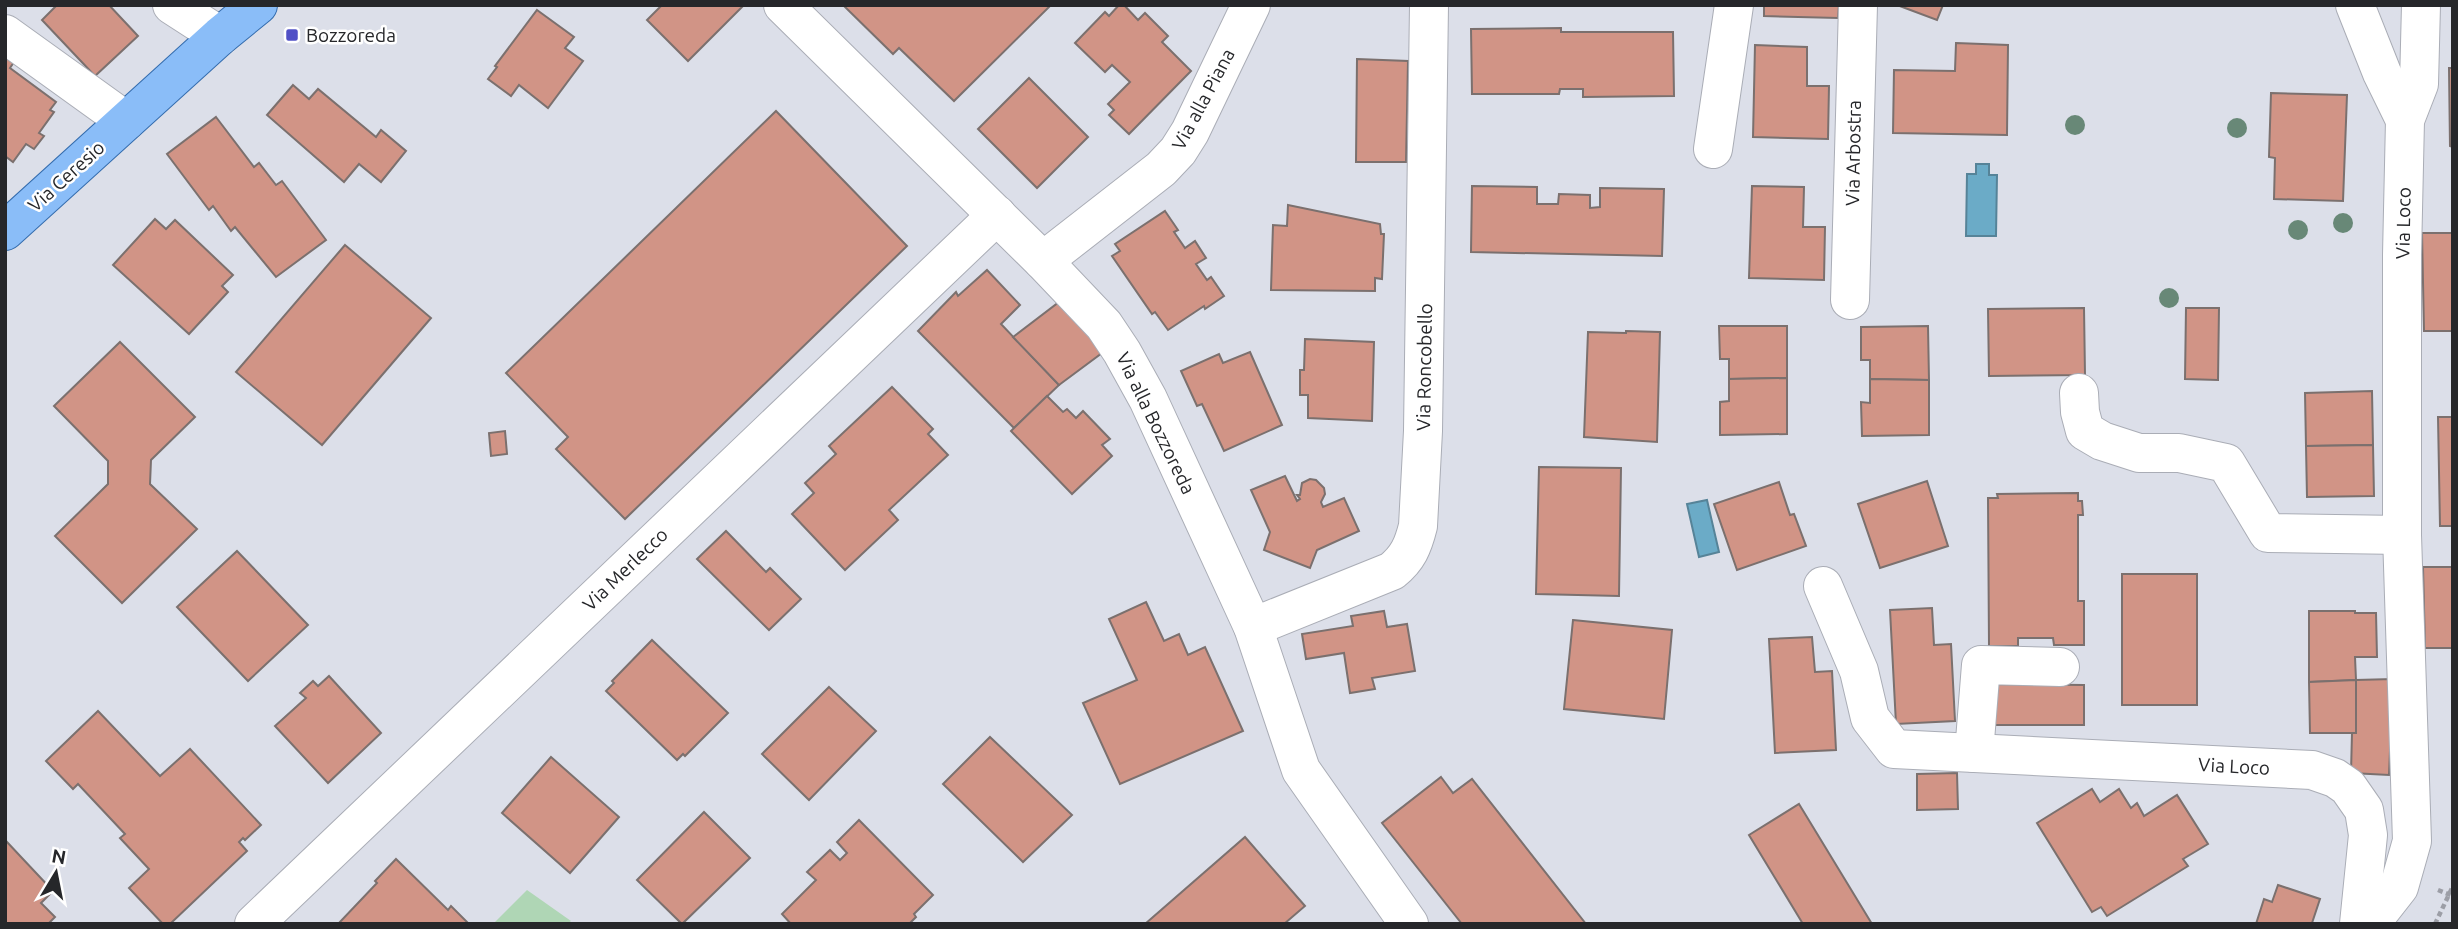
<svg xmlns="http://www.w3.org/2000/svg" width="2458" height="929" font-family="Ubuntu,sans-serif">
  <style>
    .green { fill: #afd6b5 }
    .water { fill: #6babc7; stroke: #568398; stroke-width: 2 }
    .building { fill: #d19486; stroke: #7b706e; stroke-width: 2 }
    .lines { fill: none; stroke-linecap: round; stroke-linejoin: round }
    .minor-casing { stroke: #aaadb6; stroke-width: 40 }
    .major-casing { stroke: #346cad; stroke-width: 40 }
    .path { stroke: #9c9ea6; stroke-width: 4.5; stroke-dasharray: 5 3.5; stroke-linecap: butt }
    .minor { stroke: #fff; stroke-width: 38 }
    .major { stroke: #8abdf8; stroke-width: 38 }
    .tree { fill: #688877 }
    .poi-dot { fill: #5150c6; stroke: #fff; stroke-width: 2.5 }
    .labels { text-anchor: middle; stroke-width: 5; stroke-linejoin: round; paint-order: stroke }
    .poi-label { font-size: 19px; fill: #26272a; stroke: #fff; text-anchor: start }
    .street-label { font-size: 19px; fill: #26272a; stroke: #fff }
  </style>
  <rect width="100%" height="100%" fill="#dcdfe9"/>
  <!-- green -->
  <polygon class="green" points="527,890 571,921 567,924 493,924"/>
  <!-- water -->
  <g class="water">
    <polygon points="1976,164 1989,164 1989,175 1997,175 1996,236 1966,236 1967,174 1976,174"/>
    <polygon points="1707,500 1719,552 1699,557 1687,504"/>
  </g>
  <!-- building -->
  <g class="building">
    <polygon points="57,5 109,5 138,36 95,76 42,20"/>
    <polygon points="662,5 740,5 742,7 688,61 647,20"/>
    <polygon points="843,5 1051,5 954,101 899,48 893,54"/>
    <polygon points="1119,5 1124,5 1138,20 1145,13 1168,36 1162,42 1191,71 1129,134 1109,115 1114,110 1108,104 1130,82 1112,65 1105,72 1075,43 1105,12 1109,16"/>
    <polygon points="1764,5 1839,5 1838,18 1764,16"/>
    <polygon points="1897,5 1943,5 1937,20"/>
    <polygon points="537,10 574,37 565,48 583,61 548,108 519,85 511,96 488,79 497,67 495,66"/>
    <polygon points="1561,28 1561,32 1673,32 1674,96 1583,97 1583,89 1560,89 1559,94 1472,94 1471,29"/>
    <polygon points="1956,43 2008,45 2007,135 1893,133 1894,70 1955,71"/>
    <polygon points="1755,45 1807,47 1807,86 1829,86 1828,139 1753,137"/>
    <polygon points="5,47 18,56 10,68 56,102 50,110 54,112 39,133 44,136 34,149 26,144 13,162 5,156"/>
    <polygon points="1357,59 1408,61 1406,162 1356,162"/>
    <polygon points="2449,68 2453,68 2453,147 2450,146"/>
    <polygon points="1029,78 1088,137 1037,188 978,129"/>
    <polygon points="293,85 309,99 318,89 376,137 381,130 406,151 381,182 359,164 344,182 267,115"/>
    <polygon points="2271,93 2347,95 2343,201 2274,199 2275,158 2269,157"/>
    <polygon points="776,111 907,246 625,519 556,449 568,437 506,373"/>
    <polygon points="216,117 254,167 259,163 276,185 282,181 326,240 276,277 235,227 231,231 213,206 209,210 167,154"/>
    <polygon points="1472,186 1537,187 1537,204 1558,204 1559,194 1590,195 1590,208 1600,207 1600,188 1664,189 1662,256 1471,252"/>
    <polygon points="1752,186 1804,187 1803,227 1825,227 1824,280 1749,278"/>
    <polygon points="1288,205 1380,224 1381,234 1384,234 1382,279 1375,278 1375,291 1271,290 1273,225 1287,226"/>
    <polygon points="1165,211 1178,230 1174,232 1185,248 1195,241 1206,258 1196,264 1207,280 1211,277 1224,296 1205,309 1204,306 1168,330 1155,312 1152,314 1112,256 1120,251 1115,244"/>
    <polygon points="155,219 166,229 175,220 233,275 222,286 228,292 189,334 113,265"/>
    <polygon points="2422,233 2453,233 2453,331 2424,331"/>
    <polygon points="345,245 431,318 322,445 236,372"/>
    <polygon points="987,270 1020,305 1001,324 1059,385 1014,428 918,331 956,292 958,296"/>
    <polygon points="1063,299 1102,353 1059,385 1013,337"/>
    <polygon points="2084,308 2085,375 1989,376 1988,309"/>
    <polygon points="2186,308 2219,308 2218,380 2185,379"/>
    <polygon points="1719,326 1787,326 1787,378 1729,379 1729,359 1720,359"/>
    <polygon points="1928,326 1929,380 1870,379 1870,360 1861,360 1861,327"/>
    <polygon points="1626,331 1660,332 1657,442 1584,437 1588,332 1626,333"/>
    <polygon points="1305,339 1374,342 1372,421 1308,418 1308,395 1300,395 1300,370 1304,370"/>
    <polygon points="120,342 195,417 151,460 150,484 197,529 122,603 55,536 108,484 108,461 54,406"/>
    <polygon points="1250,352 1282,425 1224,451 1202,404 1197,406 1181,371 1219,354 1223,363"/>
    <polygon points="1787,378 1787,434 1720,435 1720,402 1729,401 1729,379"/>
    <polygon points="1870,379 1929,380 1929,435 1862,436 1861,402 1870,403"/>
    <polygon points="892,387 933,429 928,434 948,455 889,510 898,520 845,570 792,514 814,493 805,483 836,454 829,446"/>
    <polygon points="2372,391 2373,445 2306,446 2305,393"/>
    <polygon points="1047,396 1063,412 1067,409 1076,418 1083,411 1110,439 1102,445 1112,456 1072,494 1011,431"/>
    <polygon points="2438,417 2453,417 2453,526 2440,526"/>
    <polygon points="505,431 507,454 491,456 489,433"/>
    <polygon points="2373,445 2374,496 2307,497 2306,446"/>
    <polygon points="1539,467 1621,468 1619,596 1536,594"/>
    <polygon points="1285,476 1297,501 1300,499 1297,495 1300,495 1302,483 1310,479 1316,480 1324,488 1325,494 1321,502 1323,507 1344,498 1359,531 1317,550 1310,568 1264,550 1270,532 1251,490"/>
    <polygon points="1927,481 1948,546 1880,568 1858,504"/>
    <polygon points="1779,482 1790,515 1794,514 1806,546 1737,570 1714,504"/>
    <polygon points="2078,493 2078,501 2082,501 2083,515 2078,515 2078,601 2084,601 2084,645 2054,645 2053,638 2018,638 2018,646 1989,646 1988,498 1998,498 1997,494"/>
    <polygon points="726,531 766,572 770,568 801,599 769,630 697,559"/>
    <polygon points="237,551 308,625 248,681 177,607"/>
    <polygon points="2423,567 2453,567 2453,648 2425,648"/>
    <rect x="2122" y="574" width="75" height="131"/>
    <polygon points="1146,602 1164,641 1179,634 1188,655 1205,647 1243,731 1120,784 1083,703 1137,680 1109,619"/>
    <polygon points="1932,608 1934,645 1951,644 1955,721 1896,724 1890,610"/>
    <polygon points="1384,611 1387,627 1407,624 1415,671 1372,678 1375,689 1350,693 1344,653 1306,659 1302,634 1353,626 1351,616"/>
    <polygon points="2309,611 2355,611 2355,613 2376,613 2377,657 2355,657 2356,680 2309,682"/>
    <polygon points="1573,620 1672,630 1664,719 1564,709"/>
    <polygon points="1812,637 1815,672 1832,671 1836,750 1775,753 1769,639"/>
    <polygon points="652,640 728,713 685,756 683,754 677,760 606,691 614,683 612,681"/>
    <polygon points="329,676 381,733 328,783 275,726 306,698 300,693 313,681 318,686"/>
    <polygon points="2393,679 2389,775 2351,773 2352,733 2356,733 2356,680"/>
    <polygon points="2356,680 2356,733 2310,733 2309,682"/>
    <polygon points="1994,684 2084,685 2084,725 1993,725"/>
    <polygon points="829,687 876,731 809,800 762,754"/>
    <polygon points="98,711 160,776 190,749 261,825 245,840 243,838 239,842 247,851 170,924 163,924 129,888 149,869 120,838 125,834 78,784 73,789 46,761"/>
    <polygon points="990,737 1072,815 1023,862 943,784"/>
    <polygon points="551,757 619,817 570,873 502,813"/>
    <polygon points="1957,773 1958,809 1917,810 1917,774"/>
    <polygon points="1441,777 1453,793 1472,779 1586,924 1462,924 1382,823"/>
    <polygon points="2092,789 2100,802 2119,789 2131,808 2137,803 2144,816 2177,795 2208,844 2183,859 2188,866 2107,916 2101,907 2092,912 2037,823"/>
    <polygon points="1799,804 1872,924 1803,924 1749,835"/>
    <polygon points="704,812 750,858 682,924 637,880"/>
    <polygon points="859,820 933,895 914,914 916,917 909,924 791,924 782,914 816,880 807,872 830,850 840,860 847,853 837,842"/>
    <polygon points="1245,837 1305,906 1284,924 1145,924"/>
    <polygon points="7,842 53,891 41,903 55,917 48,924 5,924 5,844"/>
    <polygon points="396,859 448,910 451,906 469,924 338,924 377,883 375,881"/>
    <polygon points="2278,885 2320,899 2312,923 2256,924 2264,899 2272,902"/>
  </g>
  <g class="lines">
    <defs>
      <g id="minor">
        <polyline points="172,5 220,36"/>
        <polyline points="783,5 1043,261 1104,325 1122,352 1148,399 1253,627 1301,770 1409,924"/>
        <polyline points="2355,5 2382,73 2405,120"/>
        <polyline points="5,34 126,121"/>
        <polyline points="1713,149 1734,5"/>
        <polyline points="1043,261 1161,169 1178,151 1190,132 1251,5"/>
        <polyline points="1850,300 1858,5"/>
        <polyline points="2079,393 2080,412 2085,431 2102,441 2139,453 2179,453 2226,463 2268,533 2402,535"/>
        <polyline points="1823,586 1859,671 1870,718 1894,749 2312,770 2335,778 2348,787 2364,810 2368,835 2359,924"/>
        <path d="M1253,627L1392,571C1408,558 1413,546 1418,526L1423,431L1429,5"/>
        <polyline points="1974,753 1981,665 2060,667"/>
        <polyline points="254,924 997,215"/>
        <polyline points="2370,924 2399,887 2412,841 2402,535 2402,255 2405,120 2419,84 2421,5"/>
      </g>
      <polyline id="major" points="5,231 220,36 258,5"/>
    </defs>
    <!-- minor casing -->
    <use href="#minor" class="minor-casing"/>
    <!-- major casing -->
    <use href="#major" class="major-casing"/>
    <!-- path -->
    <g class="path">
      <polyline points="2438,890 2453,896"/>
      <polyline points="2435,924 2453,886"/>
    </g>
    <!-- minor -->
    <use href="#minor" class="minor"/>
    <!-- major -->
    <use href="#major" class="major"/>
  </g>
  <!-- trees -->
  <g class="tree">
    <circle cx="2075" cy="125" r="10"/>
    <circle cx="2237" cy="128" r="10"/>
    <circle cx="2343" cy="223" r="10"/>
    <circle cx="2298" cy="230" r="10"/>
    <circle cx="2169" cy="298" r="10"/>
  </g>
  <!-- markers -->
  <rect class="poi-dot" x="285" y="28" width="14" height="14" rx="3.5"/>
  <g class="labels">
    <!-- poi labels -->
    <g class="poi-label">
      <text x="306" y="42">Bozzoreda</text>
    </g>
    <!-- street labels -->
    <g class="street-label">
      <text transform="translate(1203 99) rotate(-62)" y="7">Via alla Piana</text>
      <text transform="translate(1853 153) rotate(-89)" y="7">Via Arbostra</text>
      <text transform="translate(66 176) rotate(-42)" y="7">Via Ceresio</text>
      <text transform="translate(2403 223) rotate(-89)" y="7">Via Loco</text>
      <text transform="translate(1424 367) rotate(-89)" y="7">Via Roncobello</text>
      <text transform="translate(1156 423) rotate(64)" y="7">Via alla Bozzoreda</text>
      <text transform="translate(625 569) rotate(-44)" y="7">Via Merlecco</text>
      <text transform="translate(2234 766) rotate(3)" y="7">Via Loco</text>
    </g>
  </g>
  <!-- border -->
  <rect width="2458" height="929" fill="none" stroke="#26272a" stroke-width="14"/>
  <!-- north arrow -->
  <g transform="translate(56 873) rotate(10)" stroke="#ffffff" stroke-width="5" paint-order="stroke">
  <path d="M0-5L12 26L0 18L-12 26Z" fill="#26272a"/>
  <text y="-10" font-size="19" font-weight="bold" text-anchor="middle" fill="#26272a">N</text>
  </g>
</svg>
